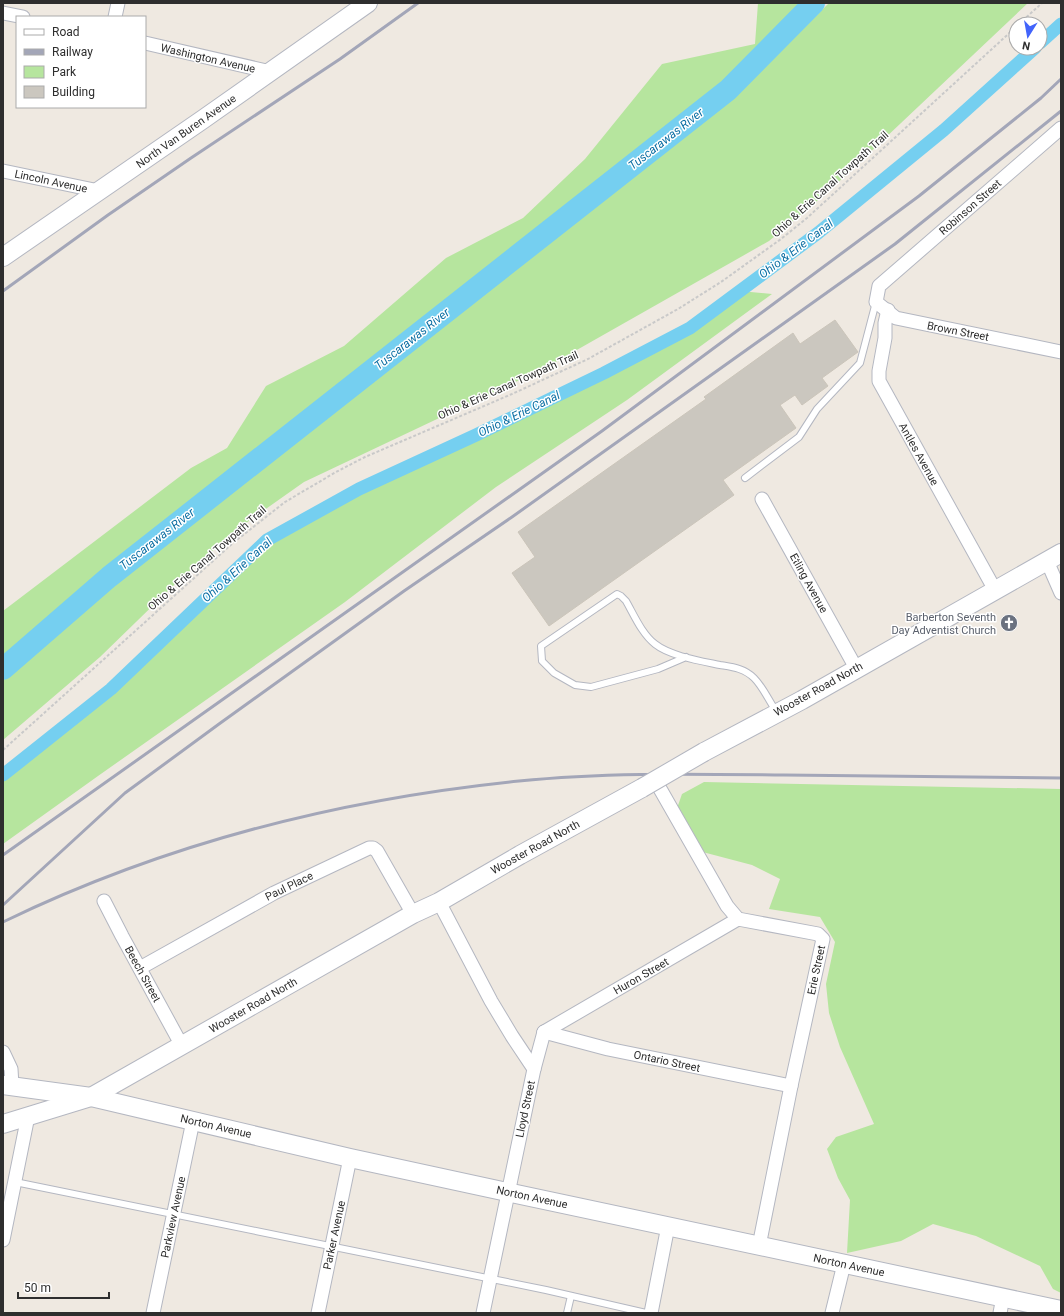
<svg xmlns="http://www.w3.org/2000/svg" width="1064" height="1316" font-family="Roboto,sans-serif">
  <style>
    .green { fill: #b6e59e }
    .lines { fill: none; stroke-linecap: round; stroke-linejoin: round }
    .canal { stroke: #75cff0; stroke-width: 13 }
    .river { stroke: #75cff0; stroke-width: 22 }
    .building { fill: #cbc7bf; stroke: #cbc5ba }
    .lane-casing { stroke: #b4b7c1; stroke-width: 8 }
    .street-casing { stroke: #b4b7c1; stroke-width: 15 }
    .secondary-casing { stroke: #b4b7c1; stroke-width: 20 }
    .path { stroke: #c9c9c9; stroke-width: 2; stroke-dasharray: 3 2; stroke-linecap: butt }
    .lane { stroke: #fff; stroke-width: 6 }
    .street { stroke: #fff; stroke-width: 13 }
    .secondary { stroke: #fff; stroke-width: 18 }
    .rail { stroke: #a3a6b8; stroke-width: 3 }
    .secondary-bridge-casing { stroke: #b4b7c1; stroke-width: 20; stroke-linecap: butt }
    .secondary-bridge { stroke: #fff; stroke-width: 18 }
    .labels { text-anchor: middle; stroke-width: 3; stroke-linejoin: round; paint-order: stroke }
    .street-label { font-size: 11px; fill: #2e2e2e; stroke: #fff }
    .worship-label { font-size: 11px; fill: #5b616d; stroke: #fff; text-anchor: end }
    .water-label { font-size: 12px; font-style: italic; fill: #0d6fa3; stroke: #fff }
  </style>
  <rect width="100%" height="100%" fill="#efe9e1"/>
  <!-- green -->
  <g class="green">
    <polygon points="758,3 804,3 768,41 797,35 829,3 1028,3 829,191 769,241 545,368 304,482 236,530 173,586 100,657 3,740 3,611 191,468 227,448 266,386 344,346 446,258 523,218 585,159 662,64 755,44"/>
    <polygon points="740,291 772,294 627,400 496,487 345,602 98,776 3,844 3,775 111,689 267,540 690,328"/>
    <polygon points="704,782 1061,789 1061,1293 1053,1289 1040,1266 976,1236 933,1224 901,1241 847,1253 850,1200 838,1178 827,1149 836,1137 874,1124 840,1047 829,1013 826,984 835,942 820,917 769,909 780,879 752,865 695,850 675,814 682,794"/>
  </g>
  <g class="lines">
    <!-- canal -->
    <g class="canal">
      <polyline points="1040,43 1061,24"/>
      <polyline points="3,775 111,689 267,540 359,489 476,435 604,373 690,328 818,233 944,130 1035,48"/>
    </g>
    <!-- river -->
    <polyline class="river" points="3,669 109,577 728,90 814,3"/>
  </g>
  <!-- building -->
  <polygon class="building" points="835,320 858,352 822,378 828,386 802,405 795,395 780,405 796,428 723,480 734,495 549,626 512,573 535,557 518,532 706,399 704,397 793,333 800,344"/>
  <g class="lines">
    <defs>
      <g id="lane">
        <polyline points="745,478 799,437 817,409 860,363 876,302"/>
        <path d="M686,657L658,669L591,687L575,685L554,673L542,661L541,646L617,594L621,596L626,601C634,615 642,634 655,644C670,656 701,661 720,665C732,667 744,668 754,678C763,687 769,701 776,711"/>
        <polyline points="15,1182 546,1290 646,1313"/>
        <polyline points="567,1313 571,1296"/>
      </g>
      <g id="street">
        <polyline points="3,13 23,17"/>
        <polyline points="115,17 118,3"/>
        <polyline points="145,43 271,72"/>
        <polyline points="1061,128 879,286 876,302 896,318 1061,352"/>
        <polyline points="3,171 99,191"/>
        <polyline points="888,310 885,323 885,338 879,371 879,381 995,590"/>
        <polyline points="762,499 856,668"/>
        <polyline points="1047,561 1061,593"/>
        <polyline points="655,780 727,906 738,919 818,934 823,939 791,1086 759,1246"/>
        <polyline points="104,901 122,936 182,1046"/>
        <polyline points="439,902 491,1001 512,1036 534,1069 483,1313"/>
        <polyline points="140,968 274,893 369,848 373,848 377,851 413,914"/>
        <polyline points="544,1032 608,1049 791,1086"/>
        <polyline points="544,1032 738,919"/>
        <polyline points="3,1052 11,1069 12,1086"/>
        <polyline points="534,1069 544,1032"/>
        <polyline points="3,1240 28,1116"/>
        <polyline points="153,1313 193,1121"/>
        <polyline points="318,1313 350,1158"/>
        <polyline points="651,1313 668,1226"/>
        <polyline points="832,1313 844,1264"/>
        <polyline points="1000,1313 1003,1297"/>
      </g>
      <g id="secondary">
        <polyline points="3,257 202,120 368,3"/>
        <polyline points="704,752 802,700 1061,553"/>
        <polyline points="3,1085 91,1097 350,1158 507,1192 1061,1310"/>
        <polyline points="3,1124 91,1097 413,914 439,902 520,855 642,788"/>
      </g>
    </defs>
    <!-- lane casing -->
    <use href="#lane" class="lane-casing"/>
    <!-- street casing -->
    <use href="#street" class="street-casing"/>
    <!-- secondary casing -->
    <use href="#secondary" class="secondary-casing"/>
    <!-- path -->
    <g class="path">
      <polyline points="1019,24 1042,3"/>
      <polyline points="3,750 233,543 285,502 336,472 365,457 512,394 588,359 678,309 721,282 781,239 807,218 1016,27"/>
    </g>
    <!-- lane -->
    <use href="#lane" class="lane"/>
    <!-- street -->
    <use href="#street" class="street"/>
    <!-- secondary -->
    <use href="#secondary" class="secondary"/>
    <!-- rail -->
    <g class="rail">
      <polyline points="3,291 108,215 191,158 340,59 418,3"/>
      <polyline points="3,855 602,431 919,196 1041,98 1061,79"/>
      <polyline points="3,905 125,793 219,724 404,591 512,517 895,244 1061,111"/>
      <path d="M3,922C164,844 341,799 519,781C607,772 696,774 784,775C877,776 969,777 1061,778"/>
    </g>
    <defs>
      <polyline id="secondary-bridge" points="642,788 704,752"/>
    </defs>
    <!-- secondary-bridge casing -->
    <use href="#secondary-bridge" class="secondary-bridge-casing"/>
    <!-- secondary-bridge -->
    <use href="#secondary-bridge" class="secondary-bridge"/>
  </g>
  <!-- icons -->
  <defs>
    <symbol id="church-disc" viewBox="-11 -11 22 22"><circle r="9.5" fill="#6b7280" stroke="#fff"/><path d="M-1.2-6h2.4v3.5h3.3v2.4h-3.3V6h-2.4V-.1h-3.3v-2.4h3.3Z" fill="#fff"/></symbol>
  </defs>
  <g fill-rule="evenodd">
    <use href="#church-disc" x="999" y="613" width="20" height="20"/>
  </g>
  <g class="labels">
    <!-- street labels -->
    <g class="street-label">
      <text transform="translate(208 58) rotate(13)" y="4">Washington Avenue</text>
      <text transform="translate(186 131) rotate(-35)" y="4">North Van Buren Avenue</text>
      <text transform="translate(51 181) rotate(12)" y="4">Lincoln Avenue</text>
      <text transform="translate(830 184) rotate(-42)" y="4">Ohio &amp; Erie Canal Towpath Trail</text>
      <text transform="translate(970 207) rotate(-41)" y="4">Robinson Street</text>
      <text transform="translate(958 331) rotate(11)" y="4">Brown Street</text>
      <text transform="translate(508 385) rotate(-24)" y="4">Ohio &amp; Erie Canal Towpath Trail</text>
      <text transform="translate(919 454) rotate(61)" y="4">Antles Avenue</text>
      <text transform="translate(207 558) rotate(-41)" y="4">Ohio &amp; Erie Canal Towpath Trail</text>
      <text transform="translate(809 583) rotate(61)" y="4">Etling Avenue</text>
      <text transform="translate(818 689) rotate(-29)" y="4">Wooster Road North</text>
      <text transform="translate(535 847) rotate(-29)" y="4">Wooster Road North</text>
      <text transform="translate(289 886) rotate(-26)" y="4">Paul Place</text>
      <text transform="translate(816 970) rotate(-78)" y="4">Erie Street</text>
      <text transform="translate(143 974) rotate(61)" y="4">Beech Street</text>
      <text transform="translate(641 976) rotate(-30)" y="4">Huron Street</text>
      <text transform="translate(253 1005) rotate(-30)" y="4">Wooster Road North</text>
      <text transform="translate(667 1061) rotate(12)" y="4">Ontario Street</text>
      <text transform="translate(525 1109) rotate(-78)" y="4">Lloyd Street</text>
      <text transform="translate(216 1126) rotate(13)" y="4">Norton Avenue</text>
      <text transform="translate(532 1197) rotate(12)" y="4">Norton Avenue</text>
      <text transform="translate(173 1217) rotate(-78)" y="4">Parkview Avenue</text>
      <text transform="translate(334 1235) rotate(-78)" y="4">Parker Avenue</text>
      <text transform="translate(849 1265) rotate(12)" y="4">Norton Avenue</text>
    </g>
    <!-- worship labels -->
    <g class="worship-label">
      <text x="996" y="621">Barberton Seventh<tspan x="996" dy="13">Day Adventist Church</tspan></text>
    </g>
    <!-- water labels -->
    <g class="water-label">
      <text transform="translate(666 139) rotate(-38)" y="4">Tuscarawas River</text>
      <text transform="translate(796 249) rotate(-37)" y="4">Ohio &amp; Erie Canal</text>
      <text transform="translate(412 339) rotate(-38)" y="4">Tuscarawas River</text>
      <text transform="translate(519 414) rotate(-26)" y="4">Ohio &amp; Erie Canal</text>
      <text transform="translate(157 539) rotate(-38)" y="4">Tuscarawas River</text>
      <text transform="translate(237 570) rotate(-42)" y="4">Ohio &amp; Erie Canal</text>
    </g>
  </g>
  <!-- border -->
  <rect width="1064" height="1316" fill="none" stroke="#2e2e2e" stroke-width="8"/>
  <!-- legend -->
  <rect x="16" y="16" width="130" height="92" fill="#ffffff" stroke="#ababab"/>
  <rect x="24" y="29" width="20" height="6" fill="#ffffff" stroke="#ababab"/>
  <text x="52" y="36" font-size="12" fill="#2e2e2e">Road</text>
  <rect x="24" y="49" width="20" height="6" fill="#a3a6b8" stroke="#ababab"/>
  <text x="52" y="56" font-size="12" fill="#2e2e2e">Railway</text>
  <rect x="24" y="66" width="20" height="12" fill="#b6e59e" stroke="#ababab"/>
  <text x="52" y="76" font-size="12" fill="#2e2e2e">Park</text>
  <rect x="24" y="86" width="20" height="12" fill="#cbc7bf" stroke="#ababab"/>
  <text x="52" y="96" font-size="12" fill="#2e2e2e">Building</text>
  <!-- north arrow -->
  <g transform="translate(1028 36) rotate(191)"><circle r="19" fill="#ffffff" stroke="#ababab"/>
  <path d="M0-3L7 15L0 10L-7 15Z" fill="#4264fb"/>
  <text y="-6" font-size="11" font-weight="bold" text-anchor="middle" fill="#2e2e2e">N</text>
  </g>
  <!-- scale -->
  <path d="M18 1292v6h91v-6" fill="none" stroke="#2e2e2e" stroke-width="2"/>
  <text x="24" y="1292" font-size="12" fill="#2e2e2e" stroke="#ffffff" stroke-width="3" paint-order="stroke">50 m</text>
</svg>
